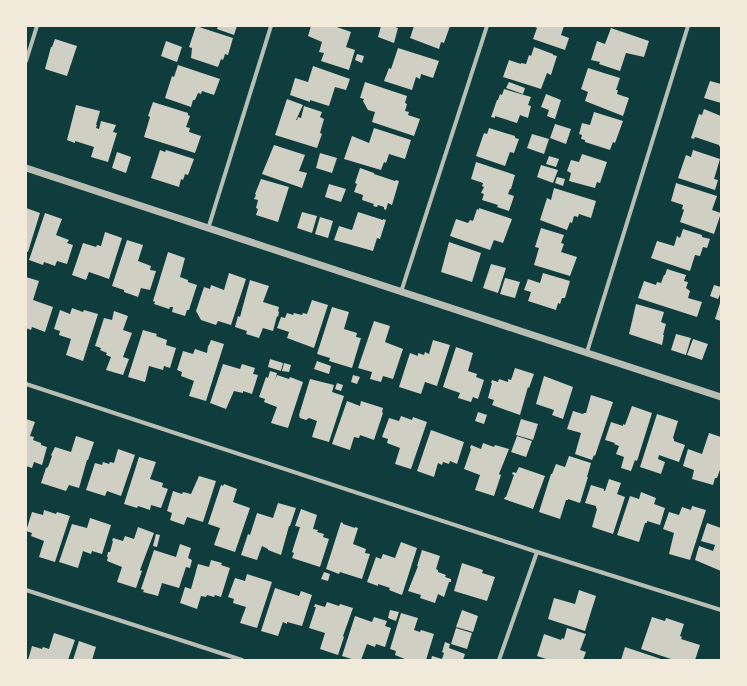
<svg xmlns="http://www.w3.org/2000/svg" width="747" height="686" font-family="'Work Sans',sans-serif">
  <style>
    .building { fill: #cfcfc3 }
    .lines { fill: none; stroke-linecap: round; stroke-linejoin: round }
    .minor { stroke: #b8beb3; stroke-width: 4 }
    .tertiary { stroke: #b8beb3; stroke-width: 7 }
  </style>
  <rect width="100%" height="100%" fill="#0f3d3e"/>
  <!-- building -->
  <g class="building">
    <polygon points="196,26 233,38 228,55 225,54 223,60 221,59 218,67 191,58 192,48 189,47"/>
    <polygon points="218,26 237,26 234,35 217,29"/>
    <polygon points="311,26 334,26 351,32 346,47 355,50 349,70 321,61 324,53 319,52 322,42 308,36"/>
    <polygon points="381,26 392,26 398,28 394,43 378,37"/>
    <polygon points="414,26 450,26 444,43 441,42 439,49 410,38"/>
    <polygon points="533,26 564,26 561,35 569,38 565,50 533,39 537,28"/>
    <polygon points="611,28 649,41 644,57 626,53 620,71 599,64 600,62 591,60 597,41 605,44"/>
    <polygon points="55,39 77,46 67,76 45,69 51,47 52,47"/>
    <polygon points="166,41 182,47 177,62 161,56"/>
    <polygon points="534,47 553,54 553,55 557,56 551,75 547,73 541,89 503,77 509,60 521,64 521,63 526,64 529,55 531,56"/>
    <polygon points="398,48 439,61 433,78 421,74 420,79 416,77 412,90 384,81 389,68 391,69"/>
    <polygon points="357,54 364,56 362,63 355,60"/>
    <polygon points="178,65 220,79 214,95 202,91 201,94 198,93 195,100 193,100 191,107 165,98 172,76 174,77"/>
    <polygon points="313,66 350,79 346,90 335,87 329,106 310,100 310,102 290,95 295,78 308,82"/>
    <polygon points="588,68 620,78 616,90 618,90 617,94 629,98 623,116 585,101 588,92 581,89"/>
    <polygon points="710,81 721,84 721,103 704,98"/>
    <polygon points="365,82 407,96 405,103 407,104 405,111 409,112 408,115 420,119 414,136 372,122 375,112 368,110 363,101 364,99 360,98"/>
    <polygon points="509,82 525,88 523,94 506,88"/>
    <polygon points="504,89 531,97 528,105 531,106 528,118 520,115 517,123 495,116 495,118 491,117 497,100 498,100 500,94 502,95"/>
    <polygon points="546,94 561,100 555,119 547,116 549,110 541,107"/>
    <polygon points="287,99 303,105 296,120 297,120 298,117 301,118 304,106 322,112 320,117 324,119 320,133 322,134 317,148 275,135"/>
    <polygon points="153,102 188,113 188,115 190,116 186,127 190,128 189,132 201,136 195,153 144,137 150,117 148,116"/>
    <polygon points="76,105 100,111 96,125 97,125 96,128 99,129 101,121 116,125 113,132 117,133 108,162 91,157 94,147 75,141 75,143 67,140"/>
    <polygon points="704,109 721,116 721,147 719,146 719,145 695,137 694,139 691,138 699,114 702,115"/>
    <polygon points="594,112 623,121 615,143 613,142 610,150 585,142 585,140 581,139 582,135 579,134 582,123 590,125"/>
    <polygon points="555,124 571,129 566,144 550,138"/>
    <polygon points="374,128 411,140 405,159 389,154 386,163 384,162 381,170 344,159 352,136 369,143"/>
    <polygon points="489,128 515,136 515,138 519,139 514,153 510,152 505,166 476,156 484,133 487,134"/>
    <polygon points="532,134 549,139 544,154 527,148"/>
    <polygon points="274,145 305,155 299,171 307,173 302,188 262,174"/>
    <polygon points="160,150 165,152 166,150 194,159 188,175 185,174 183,180 181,179 179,187 151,178"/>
    <polygon points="693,150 720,159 714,179 718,180 715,190 678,178 686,155 691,157"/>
    <polygon points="117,152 131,157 126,173 112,168"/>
    <polygon points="320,153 337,158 332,173 316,168"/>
    <polygon points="582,154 607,162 600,183 597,182 595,188 569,181 571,173 567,171 571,160 579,162"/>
    <polygon points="549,156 559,159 556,167 546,164"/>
    <polygon points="476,162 515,175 511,189 510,189 508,194 514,196 509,211 497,207 498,205 482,200 484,194 481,193 484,187 482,186 483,183 471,179"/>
    <polygon points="541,165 558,170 553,183 537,177"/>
    <polygon points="360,168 374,173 374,174 395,181 396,180 399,181 392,205 388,203 386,210 384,209 384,207 378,205 377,207 373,206 374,204 362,200 363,195 354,192 357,184 355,183"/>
    <polygon points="557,177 565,179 563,186 555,183"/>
    <polygon points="261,179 289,187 278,222 256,215 258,209 256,208 258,200 254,199 256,195 255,194"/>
    <polygon points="676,183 717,196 712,210 721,213 714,234 680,222 684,210 682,209 683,205 671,201"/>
    <polygon points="329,184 346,189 341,202 325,197"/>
    <polygon points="554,188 596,201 591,218 579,214 578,217 574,216 572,223 570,222 567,230 540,220 547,198 551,200"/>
    <polygon points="26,208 40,213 28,252 26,251"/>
    <polygon points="479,208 512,219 503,243 494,240 490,250 450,236 456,219 468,223 470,220 473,221 477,209 479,210"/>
    <polygon points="302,212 317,216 312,233 297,228"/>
    <polygon points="358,212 383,220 383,219 386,220 380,239 377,238 373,251 334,240 339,226 352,230"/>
    <polygon points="45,213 62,219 56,235 69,240 67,243 73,245 67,264 57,261 55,266 44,262 43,265 29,260"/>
    <polygon points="320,217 333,221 328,238 315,234"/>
    <polygon points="541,228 564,235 561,243 564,244 561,252 577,257 570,276 534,265 539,248 535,247"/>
    <polygon points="683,229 702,235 702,237 710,239 707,248 703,247 700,256 695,255 690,271 651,258 657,241 674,246 677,236 680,238"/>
    <polygon points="105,232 122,238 109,279 89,272 86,280 72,275 83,243 96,247 97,245 101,246"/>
    <polygon points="127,240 143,245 138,261 151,266 150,270 156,271 150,290 141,288 138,297 124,292 124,290 112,286"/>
    <polygon points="449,242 481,253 472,282 441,272"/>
    <polygon points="168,252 185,258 180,277 188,280 188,282 197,285 189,310 187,310 185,316 172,312 173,307 170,307 169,309 154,304 155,302 153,301"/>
    <polygon points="491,264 506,268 498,293 483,288"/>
    <polygon points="667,269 686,275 684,281 688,282 686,288 690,291 688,298 702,302 697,317 638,298 644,281 656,285 657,282 661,283 664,275 665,275"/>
    <polygon points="229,273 246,279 231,325 218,321 216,325 201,320 196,311 204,287 210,289 211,285 224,290"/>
    <polygon points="543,273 570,281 565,298 562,298 560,304 558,303 556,310 528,301 531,292 524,290 528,279 540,283"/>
    <polygon points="26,277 39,281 33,300 53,307 45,332 32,327 31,330 26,328"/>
    <polygon points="505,278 520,282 515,298 500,294"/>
    <polygon points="250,280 269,286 263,302 279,307 278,311 279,312 278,317 277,316 273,331 263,328 259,338 246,334 247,331 235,327 238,316 240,317"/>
    <polygon points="714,285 721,287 721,292 718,299 710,296"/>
    <polygon points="312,300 328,305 314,348 287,338 289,332 277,328 281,317 285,318 287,313 293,315 294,313 302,315 303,313 307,314"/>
    <polygon points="721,300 721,321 715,319"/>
    <polygon points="636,304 664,312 661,322 666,324 663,335 664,335 662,345 629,334"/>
    <polygon points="332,307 349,312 344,329 357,333 356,337 361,338 352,368 329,361 330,358 317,354"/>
    <polygon points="72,308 83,312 84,310 98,314 83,361 66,355 71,339 59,335 60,331 54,329 60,310 70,314"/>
    <polygon points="114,311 128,316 123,330 132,333 123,357 129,359 123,375 106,370 111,357 106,355 107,353 100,350 101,348 95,346 104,318 112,320"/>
    <polygon points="374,321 390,326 385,342 403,349 393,379 383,376 381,382 370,379 372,372 358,368"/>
    <polygon points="143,330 157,334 156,336 167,340 166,345 176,348 170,368 164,366 163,370 149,366 145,382 128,377"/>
    <polygon points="676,334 691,338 686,355 671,350"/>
    <polygon points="693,339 708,344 702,360 687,355"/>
    <polygon points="211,340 224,344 206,401 189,396 194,381 181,376 182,372 177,370 183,351 193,354 195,349 207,353 208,346 209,345"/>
    <polygon points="433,340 450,345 437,386 425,382 421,394 399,387 410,353 418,356 418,353 424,355 425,352 429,354"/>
    <polygon points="456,347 473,353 468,371 477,374 476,377 484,380 478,399 473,397 471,402 458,398 460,393 443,387"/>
    <polygon points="270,359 283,363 281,371 268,367"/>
    <polygon points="317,361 331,366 329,374 314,369"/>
    <polygon points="284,363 291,365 289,372 282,371"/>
    <polygon points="223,364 240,369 242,364 255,368 253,374 258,375 252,394 243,391 243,393 234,391 226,409 210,403"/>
    <polygon points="515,368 534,374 529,388 528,387 520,415 492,405 494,400 488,398 492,383 491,383 492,380 498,382 499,379 508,382 508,379 511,380"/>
    <polygon points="270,371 277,373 275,380 277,375 289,379 290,377 303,382 288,428 271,423 277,407 264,402 265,399 259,397 266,377 268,378"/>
    <polygon points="353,375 360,377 357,384 351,382"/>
    <polygon points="544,376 573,387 563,419 552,415 554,410 536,404"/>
    <polygon points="310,379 334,385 332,392 344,396 329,442 312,437 317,421 309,418 306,420 300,418 299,415"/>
    <polygon points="337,383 343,385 341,391 335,389"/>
    <polygon points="591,395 613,402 595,456 594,455 592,460 575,454 581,433 567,429 573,411 583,414 584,413 586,413"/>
    <polygon points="347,401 360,406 361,401 383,408 382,412 383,413 374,440 360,435 359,438 354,437 350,450 332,444"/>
    <polygon points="632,406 652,413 637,461 635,460 631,471 621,468 624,457 616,454 619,446 614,444 615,443 605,440 611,422 623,426 623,424 625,425"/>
    <polygon points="478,412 487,415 484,424 475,421"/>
    <polygon points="657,414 678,421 673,438 674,439 674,441 685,445 679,462 659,455 658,459 665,462 661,474 640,467"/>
    <polygon points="401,416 412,420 413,417 427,422 411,469 395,464 400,448 387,443 388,439 382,437 389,418 399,421"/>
    <polygon points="26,419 35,422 30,436 34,437 33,440 41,443 41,445 47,447 42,465 34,462 32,468 26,466"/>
    <polygon points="521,419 538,424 533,440 516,435"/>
    <polygon points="431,430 464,442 457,464 450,461 449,464 443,462 442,465 438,463 434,477 417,471"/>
    <polygon points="709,433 721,437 721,467 717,478 715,478 713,485 692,479 694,470 683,466 688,449 702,454"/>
    <polygon points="76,436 94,442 88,460 87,460 79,488 69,485 66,491 41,483 46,468 48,467 52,456 51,455 55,447 71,452"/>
    <polygon points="517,436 532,441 526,457 511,452"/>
    <polygon points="483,443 494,447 495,445 509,449 499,474 501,475 494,496 475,490 480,475 464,469 471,449 470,448 471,445 481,449"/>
    <polygon points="118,449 135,455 121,496 107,491 105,496 86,490 95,463 102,465 103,462 109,464 110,462 114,463"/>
    <polygon points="569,456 591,463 587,477 588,477 580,503 568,499 568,500 566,500 560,519 539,512 551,474 552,474 556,464 565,467"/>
    <polygon points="139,457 156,462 150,479 163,483 162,487 168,489 161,508 151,505 150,510 138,506 137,508 124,504"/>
    <polygon points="519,467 545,476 533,509 504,499 505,497 506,497 514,475 512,474 513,472 516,473"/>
    <polygon points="199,476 216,481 203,522 187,517 184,525 170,520 172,513 167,511 173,491 182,494 183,492 191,494"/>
    <polygon points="609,479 621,483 617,494 625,497 613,534 592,527 597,509 596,508 596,506 585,503 591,485 604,489 604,491 605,491"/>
    <polygon points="224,484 237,489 233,502 250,508 235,552 214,545 220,528 208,524 221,485 223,486"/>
    <polygon points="641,492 656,498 654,504 665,508 660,525 647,521 647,523 645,523 639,542 617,535 630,496 639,499"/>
    <polygon points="278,503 296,508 290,526 289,526 281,555 268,550 268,549 262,546 257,560 241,555 248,534 250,535 257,513 273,518"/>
    <polygon points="692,506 706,510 690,560 669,554 674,533 663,529 669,512 679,515 682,507 691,510"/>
    <polygon points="301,509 317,515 313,529 318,530 317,532 324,534 323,537 329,539 320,567 292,558 294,553 292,552 300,527 295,526"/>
    <polygon points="44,510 56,514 57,512 70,516 55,562 39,557 44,541 31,536 32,533 26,531 32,512 43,515"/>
    <polygon points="90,518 111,525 102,554 92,551 91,554 83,551 78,568 59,562 72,524 87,528"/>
    <polygon points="341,522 343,523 343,524 355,528 355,527 358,528 353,544 366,549 365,553 370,554 362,579 340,572 339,574 326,569"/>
    <polygon points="707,523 721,528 721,571 695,560 699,546 713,551 715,545 701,541"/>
    <polygon points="138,527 154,533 140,570 142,571 136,588 117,582 122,567 107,561 108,557 107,557 108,552 110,552 113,541 112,541 113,538 123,541 125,536 134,539"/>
    <polygon points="156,534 160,535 157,547 153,546"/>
    <polygon points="401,542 417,548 402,595 389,590 390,588 378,584 378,586 367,582 376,557 381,559 383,554 395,558"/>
    <polygon points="180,544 191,548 188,558 192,560 190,568 186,567 179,588 162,583 158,596 143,592 144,590 141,589 154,550 176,557"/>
    <polygon points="422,550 440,556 436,569 438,570 438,572 446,575 445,577 451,579 451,582 449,582 444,597 438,594 435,603 420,598 421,595 408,591 418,566 417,566"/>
    <polygon points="211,560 222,563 221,565 230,568 221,597 215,595 214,597 207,595 206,597 201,596 197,609 180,603 185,587 191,589 198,564 209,567"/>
    <polygon points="462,563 483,570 482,573 495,577 487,601 454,591"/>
    <polygon points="324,572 330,574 328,581 321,579"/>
    <polygon points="247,574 272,582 257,628 240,623 246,607 233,603 234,599 228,597 235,578 245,581"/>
    <polygon points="275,588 299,596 301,591 312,595 302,626 287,622 287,624 283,622 278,636 261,631"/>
    <polygon points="579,590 596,596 585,631 548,619 554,598 575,604"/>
    <polygon points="327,602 339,606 340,604 353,608 343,636 344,637 338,655 320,649 325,633 309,628 316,607 314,607 315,604 325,607"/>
    <polygon points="390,610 399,612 396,621 388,618"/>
    <polygon points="462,610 478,616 473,632 456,627"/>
    <polygon points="401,613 418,618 414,630 420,632 421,630 434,634 426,660 407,660 395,655 396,651 390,649"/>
    <polygon points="355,616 372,622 374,617 387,621 385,626 391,628 385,647 376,644 375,647 367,644 361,660 355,660 342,656"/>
    <polygon points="652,617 665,621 666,618 684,624 680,636 682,637 681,639 700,645 695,660 674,660 641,649"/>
    <polygon points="456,628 472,633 467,649 451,644"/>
    <polygon points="567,628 586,634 580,650 586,652 583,660 549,660 537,656 544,634 561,640 562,638 564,639"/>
    <polygon points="54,633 75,640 68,660 28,660 32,646 42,649 43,647 49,649"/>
    <polygon points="79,641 96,647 92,660 73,660"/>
    <polygon points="445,642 450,644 449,648 465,654 463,660 431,660 432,656 442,659 444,653 442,652"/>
    <polygon points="625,647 664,660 621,660"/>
  </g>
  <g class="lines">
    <!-- minor -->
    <g class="minor">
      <polyline points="26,61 37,26"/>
      <polyline points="208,229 271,26"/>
      <polyline points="401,292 487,26"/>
      <polyline points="587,352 688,26"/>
      <polyline points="26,384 537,552 721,610"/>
      <polyline points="26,590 242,660"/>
      <polyline points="499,660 537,552"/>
    </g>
    <!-- tertiary -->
    <polyline class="tertiary" points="26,168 721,397"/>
  </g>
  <!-- border -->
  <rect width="747" height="686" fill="none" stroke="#f1e9da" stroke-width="54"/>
</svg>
